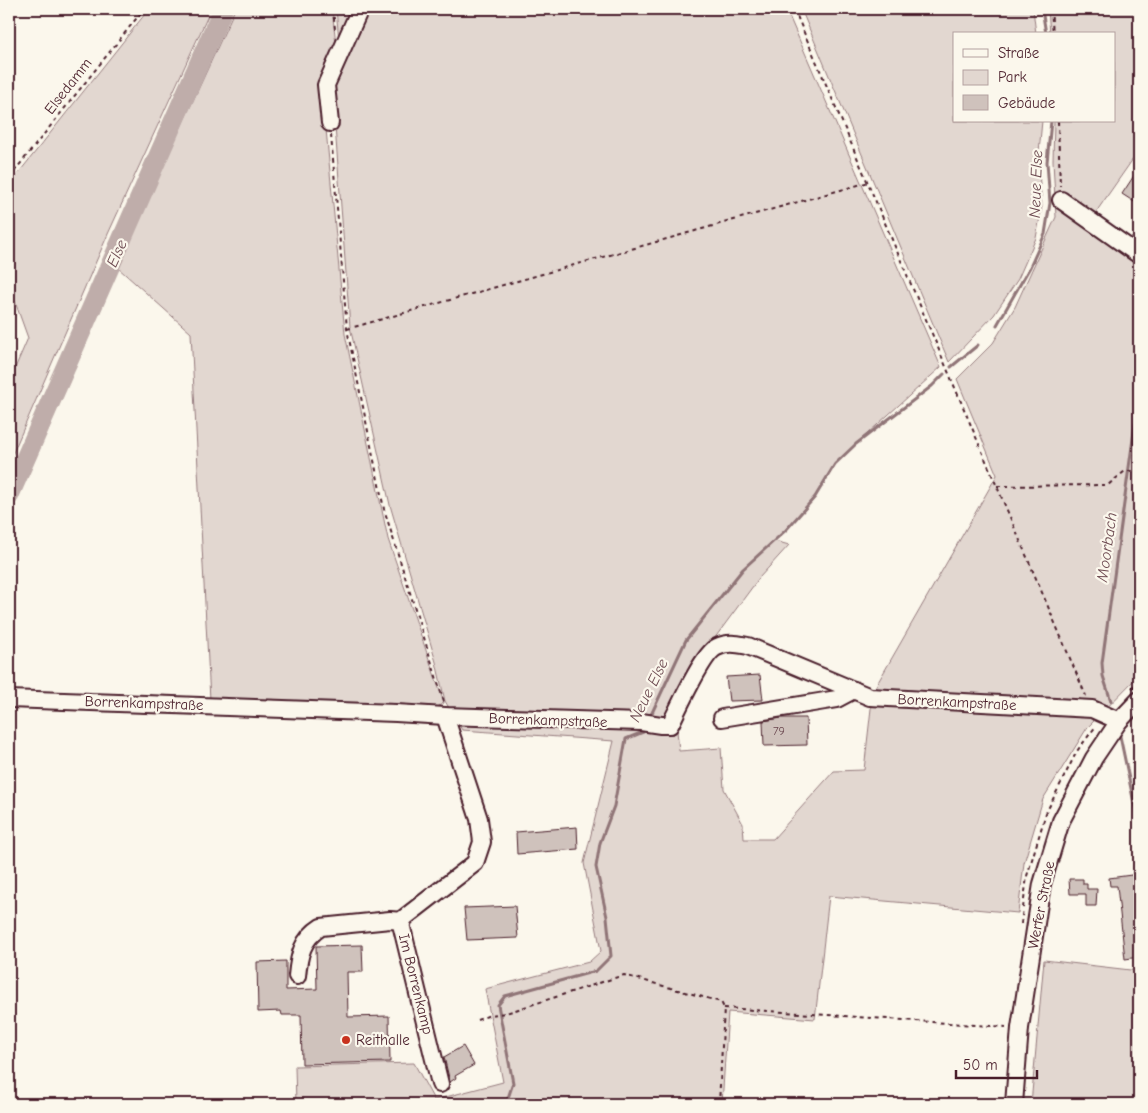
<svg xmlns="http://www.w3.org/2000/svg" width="1148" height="1113" font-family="'Comic Neue',sans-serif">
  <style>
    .green { fill: #e2d7d0; stroke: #967b7e }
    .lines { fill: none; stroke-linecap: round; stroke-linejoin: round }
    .stream { stroke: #907477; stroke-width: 3 }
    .river { stroke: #bfadaa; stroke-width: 20 }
    .building { fill: #cfc2bc; stroke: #4a1f2b }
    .minor-casing { stroke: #4a1f2b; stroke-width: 20 }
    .path { stroke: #4a1f2b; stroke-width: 2; stroke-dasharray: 4 4; stroke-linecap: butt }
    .minor { stroke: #fbf7ec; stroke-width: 16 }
    .poi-dot { fill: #c8321e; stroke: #fbf7ec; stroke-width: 2 }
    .labels { text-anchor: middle; stroke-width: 4.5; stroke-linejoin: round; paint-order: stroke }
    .number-label { font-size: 12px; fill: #6b484f }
    .street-label { font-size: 15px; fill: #4a1f2b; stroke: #fbf7ec }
    .poi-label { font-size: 15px; fill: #4a1f2b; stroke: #fbf7ec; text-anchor: start }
    .water-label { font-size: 16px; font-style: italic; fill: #6d4a51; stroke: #fbf7ec }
  </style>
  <rect width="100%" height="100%" fill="#fbf7ec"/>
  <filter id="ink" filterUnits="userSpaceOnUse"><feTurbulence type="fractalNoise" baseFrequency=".02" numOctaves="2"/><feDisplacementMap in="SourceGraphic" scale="10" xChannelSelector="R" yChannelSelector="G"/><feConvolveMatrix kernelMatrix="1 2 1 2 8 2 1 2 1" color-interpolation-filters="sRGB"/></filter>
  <g filter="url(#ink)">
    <!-- green -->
    <g class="green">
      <polygon points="149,9 211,9 108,234 9,462 9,382 28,338 9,285 9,185"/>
      <polygon points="235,9 332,9 336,44 322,86 345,334 388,539 444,703 431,710 210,700 191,333 117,267"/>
      <polygon points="336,9 786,9 941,367 835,463 815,496 775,541 789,545 759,578 714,639 666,726 677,731 679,751 721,748 724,789 743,824 744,839 773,839 834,771 864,770 873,691 997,475 957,379 993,343 1015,307 1056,217 1053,161 1054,121 1114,121 1114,34 1050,34 1048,9 1139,9 1139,163 1133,159 1087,225 1139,260 1139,675 1087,728 1043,799 1024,863 1018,913 829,896 815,1019 728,1012 722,1104 296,1104 295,1066 414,1063 434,1100 503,1082 485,989 589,962 601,951 584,863 614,741 462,730 445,701 436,662 390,505 350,327 332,86 341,62"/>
      <polygon points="801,9 1033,9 1036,34 954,34 954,121 1042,121 1038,162 1042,206 1036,238 1018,279 994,315 949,362"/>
      <polygon points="1044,960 1139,971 1139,1104 1031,1104"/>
    </g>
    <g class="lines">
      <!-- stream -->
      <g class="stream">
        <polyline points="1042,9 1046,34"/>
        <polyline points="997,325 1030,267 1045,234 1050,203 1047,162 1051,121"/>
        <polyline points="951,367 978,345"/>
        <polyline points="1111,701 1103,676 1102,663 1139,395"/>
        <polyline points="650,717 686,640 743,569 786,530 815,497 835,464 856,444 932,386 944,374"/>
        <polyline points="1120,736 1139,827"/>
        <polyline points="490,1104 507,1101 513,1083 498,1005 505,996 596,971 611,956 607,917 596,867 600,843 614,806 626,739 643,732 645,728"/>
      </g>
      <!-- river -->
      <polyline class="river" points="9,496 223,9"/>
    </g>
    <!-- building -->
    <g class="building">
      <polygon points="1139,168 1139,205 1122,194"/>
      <polygon points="760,675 763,700 729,701 726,677"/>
      <polygon points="782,718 806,718 807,745 764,746 763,721"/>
      <polygon points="577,827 578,849 517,854 516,832"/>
      <polygon points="1139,874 1139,957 1125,959 1117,886 1110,886 1109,878"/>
      <polygon points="1069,879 1083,879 1083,884 1087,884 1087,889 1097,889 1096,906 1086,906 1086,894 1070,894"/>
      <polygon points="515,906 518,938 467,940 464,908"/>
      <polygon points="362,945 363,972 347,972 348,1017 389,1016 390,1062 302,1064 301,1015 282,1015 281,1011 258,1012 257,962 286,961 286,990 317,989 316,946"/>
      <polygon points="463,1046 474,1065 455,1076 456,1078 450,1082 444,1057"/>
    </g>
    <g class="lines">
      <defs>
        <g id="minor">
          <polyline points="330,123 326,85 360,9"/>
          <polyline points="1061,200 1139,255"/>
          <path d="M9,699L396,713L445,716L641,722L661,725H670C678,709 703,653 717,647C728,642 737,644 748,646L870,697L1092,709L1119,721"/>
          <polyline points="722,718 837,699 854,690"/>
          <path d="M297,976C299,955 302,939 321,927L390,920L403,921"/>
          <polyline points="440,1084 401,924 404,918 475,863 482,842 479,819 445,716"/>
          <polyline points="1014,1104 1020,1028 1042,884 1061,821 1094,758 1119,721 1139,700"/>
        </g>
      </defs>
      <!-- minor casing -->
      <use href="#minor" class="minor-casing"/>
      <!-- path -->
      <g class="path">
        <polyline points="333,9 335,29"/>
        <polyline points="794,9 1086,696"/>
        <polyline points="1051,9 1053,34"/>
        <polyline points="1058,121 1060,186"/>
        <polyline points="331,135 347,329 384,509 444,702"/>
        <polyline points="9,178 144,9"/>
        <polyline points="347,329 869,182"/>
        <polyline points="997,486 1108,485 1125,471 1139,471"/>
        <polyline points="1132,688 1139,681"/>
        <polyline points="1021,924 1027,876 1046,813 1077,751 1096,726"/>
        <polyline points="724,1008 1006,1027"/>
        <polyline points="477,1020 490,1015 506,1013 624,975 721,1002 724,1008"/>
        <polyline points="719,1104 724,1008"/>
      </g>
      <!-- minor -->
      <use href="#minor" class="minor"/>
    </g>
  </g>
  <!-- markers -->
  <circle class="poi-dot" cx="346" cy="1040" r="5"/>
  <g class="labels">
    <!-- number labels -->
    <g class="number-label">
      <text x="779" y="735">79</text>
    </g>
    <!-- street labels -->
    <g class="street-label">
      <text transform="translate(68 86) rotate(-52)" y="5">Elsedamm</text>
      <text transform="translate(957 702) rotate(3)" y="5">Borrenkampstraße</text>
      <text transform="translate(144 703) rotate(2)" y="5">Borrenkampstraße</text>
      <text transform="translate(548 720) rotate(2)" y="5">Borrenkampstraße</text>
      <text transform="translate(1041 905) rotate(-79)" y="5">Werfer Straße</text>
      <text transform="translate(416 984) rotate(76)" y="5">Im Borrenkamp</text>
    </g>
    <!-- poi labels -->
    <g class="poi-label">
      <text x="356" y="1045">Reithalle</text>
    </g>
    <!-- water labels -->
    <g class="water-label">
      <text transform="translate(1035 184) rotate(-88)" y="6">Neue Else</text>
      <text transform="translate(116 253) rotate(-66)" y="6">Else</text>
      <text transform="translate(1106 547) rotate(-82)" y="6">Moorbach</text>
      <text transform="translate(648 690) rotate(-64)" y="6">Neue Else</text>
    </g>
  </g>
  <!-- margin -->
  <rect width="1148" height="1113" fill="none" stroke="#fbf7ec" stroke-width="30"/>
  <rect x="15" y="15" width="1118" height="1083" fill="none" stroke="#4a1f2b" stroke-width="2" filter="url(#ink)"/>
  <!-- legend -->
  <rect x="953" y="32" width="162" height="90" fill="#fbf7ec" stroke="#b4a19f"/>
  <rect x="963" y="49" width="25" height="8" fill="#fbf7ec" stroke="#b4a19f"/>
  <text x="998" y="58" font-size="15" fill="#4a1f2b">Straße</text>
  <rect x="963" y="70" width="25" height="15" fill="#e2d7d0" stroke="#b4a19f"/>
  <text x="998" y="82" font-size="15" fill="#4a1f2b">Park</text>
  <rect x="963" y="95" width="25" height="15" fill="#cfc2bc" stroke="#b4a19f"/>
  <text x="998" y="108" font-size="15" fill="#4a1f2b">Gebäude</text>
  <!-- scale -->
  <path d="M956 1070v8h81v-8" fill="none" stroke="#4a1f2b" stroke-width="2.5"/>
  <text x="963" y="1070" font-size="15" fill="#4a1f2b" stroke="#fbf7ec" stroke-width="4" paint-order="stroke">50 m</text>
</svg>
